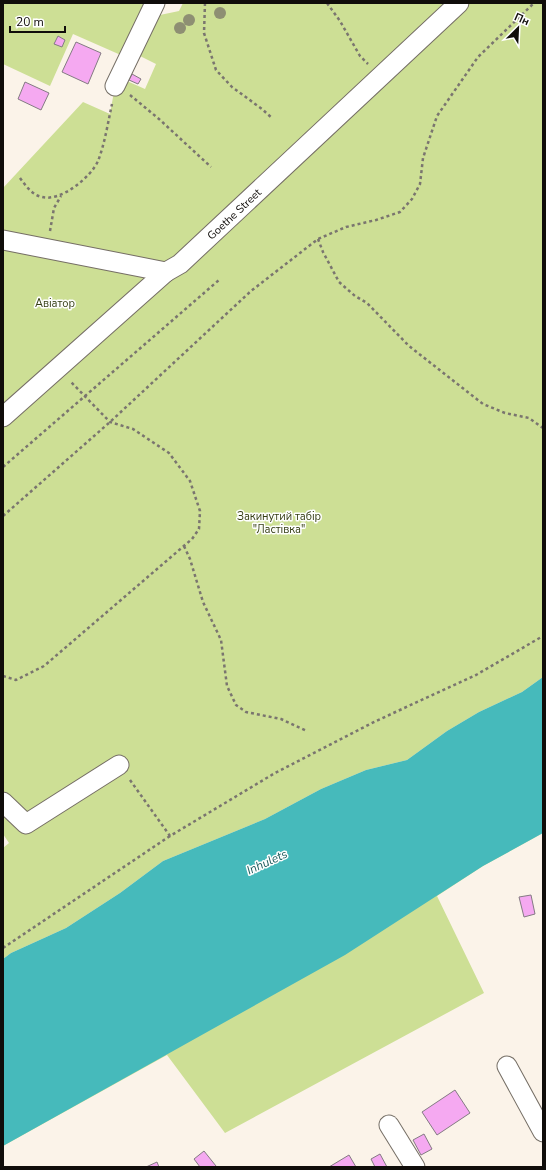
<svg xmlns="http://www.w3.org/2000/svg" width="546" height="1170" font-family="'Nunito Sans',sans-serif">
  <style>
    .green { fill: #cddf95 }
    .water { fill: #46babb }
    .building { fill: #f5a9f1; stroke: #847b83 }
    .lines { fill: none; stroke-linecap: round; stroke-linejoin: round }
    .minor-casing { stroke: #756e65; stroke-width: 21 }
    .path { stroke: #7a756f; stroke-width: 2.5; stroke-dasharray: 3 3; stroke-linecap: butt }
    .minor { stroke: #fff; stroke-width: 19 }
    .tree { fill: #8e8f73 }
    .labels { text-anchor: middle; stroke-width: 3; stroke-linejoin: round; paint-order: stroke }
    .street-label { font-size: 11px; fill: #100d0a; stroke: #fff }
    .park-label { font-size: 11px; fill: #343d13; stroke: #fff }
    .water-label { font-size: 12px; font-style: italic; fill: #1d5d5e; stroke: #fff }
  </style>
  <rect width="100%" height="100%" fill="#fbf3e9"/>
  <!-- green -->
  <g class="green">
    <polygon points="3,3 142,3 148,6 123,56 73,34 50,86 3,64"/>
    <polygon points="183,3 543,3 543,677 522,692 479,712 447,731 407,760 366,770 321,789 265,819 163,861 120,893 66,928 11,953 3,959 3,848 9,843 3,834 3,188 83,102 110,114 115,86 120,78 145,89 156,64 140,56 160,15 179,11"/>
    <polygon points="543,833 483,866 437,896 484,993 225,1133 167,1055 3,1146 3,1089"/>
  </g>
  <!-- water -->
  <polygon class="water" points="543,677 543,833 483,866 345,955 3,1146 3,959 11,953 66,928 120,893 163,861 265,819 321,789 366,770 407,760 447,731 479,712 522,692"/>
  <!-- building -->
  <g class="building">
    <polygon points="58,36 65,40 62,47 54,44"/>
    <polygon points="76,42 101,53 88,84 62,72"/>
    <polygon points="132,74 141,79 138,84 129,80"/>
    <polygon points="25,82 49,93 41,110 18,99"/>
    <polygon points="531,895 535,914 524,917 519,897"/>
    <polygon points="455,1090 470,1113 437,1135 422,1112"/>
    <polygon points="424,1134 432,1149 421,1155 413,1140"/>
    <polygon points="204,1151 216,1166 215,1167 200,1167 194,1159"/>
    <polygon points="380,1154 387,1167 375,1167 371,1159"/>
    <polygon points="349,1155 356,1167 329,1167"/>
    <polygon points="157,1162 159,1167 146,1167"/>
  </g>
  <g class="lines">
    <defs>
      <g id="minor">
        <polyline points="115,86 155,3"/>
        <polyline points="3,240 166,272"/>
        <polyline points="3,417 166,272 180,264 459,3"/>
        <polyline points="3,802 26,824 119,765"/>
        <polyline points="507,1066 543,1132"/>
        <polyline points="389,1125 415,1167"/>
      </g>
    </defs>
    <!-- minor casing -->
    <use href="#minor" class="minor-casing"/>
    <!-- path -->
    <g class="path">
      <polyline points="205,3 204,33 216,70 232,87 262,109 272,118"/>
      <polyline points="327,3 340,21 360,56 368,64"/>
      <polyline points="130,95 159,119 211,167"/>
      <path d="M20,178C26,186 32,195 42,197C61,202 91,177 98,161C105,143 108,122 112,104"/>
      <polyline points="50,231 54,208 61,196"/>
      <polyline points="318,239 323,252 339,282 355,296 367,303 409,346 483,404 505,413 529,418 543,428"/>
      <polyline points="3,467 219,280"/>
      <polyline points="3,516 110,422 251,291 318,239 346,227 376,220 400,212 412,199 420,184 423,158 437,116 478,57 534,3"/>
      <polyline points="184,546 190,559 203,602 221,640 227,686 236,705 246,712 281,719 307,731"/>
      <polyline points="3,676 16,680 44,666 192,539 199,529 200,511 190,481 169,453 133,429 110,422 70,381"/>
      <polyline points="130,780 170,836 275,773 376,721 476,675 543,636"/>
      <polyline points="3,948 170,836"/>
    </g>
    <!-- minor -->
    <use href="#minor" class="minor"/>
  </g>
  <!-- trees -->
  <g class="tree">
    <circle cx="220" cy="13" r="6"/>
    <circle cx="189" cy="20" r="6"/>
    <circle cx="180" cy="28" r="6"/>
  </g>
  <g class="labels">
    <!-- street labels -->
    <g class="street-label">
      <text transform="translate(234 214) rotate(-43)" y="4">Goethe Street</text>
    </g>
    <!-- park labels -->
    <g class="park-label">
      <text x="55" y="307">Авіатор</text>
      <text x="279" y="520">Закинутий табір<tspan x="279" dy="13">"Ластівка"</tspan></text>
    </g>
    <!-- water labels -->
    <g class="water-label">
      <text transform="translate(267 862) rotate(-25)" y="4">Inhulets</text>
    </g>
  </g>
  <!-- border -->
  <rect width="546" height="1170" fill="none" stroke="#100d0a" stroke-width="8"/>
  <!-- north arrow -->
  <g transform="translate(518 28) rotate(24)" stroke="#ffffff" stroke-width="3" paint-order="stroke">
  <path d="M0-3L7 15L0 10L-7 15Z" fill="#100d0a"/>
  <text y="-6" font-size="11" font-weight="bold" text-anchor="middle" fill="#100d0a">Пн</text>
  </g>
  <!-- scale -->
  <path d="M10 26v6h55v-6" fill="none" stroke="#100d0a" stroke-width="2"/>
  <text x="16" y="26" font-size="12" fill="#100d0a" stroke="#ffffff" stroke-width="3" paint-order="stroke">20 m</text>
</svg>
